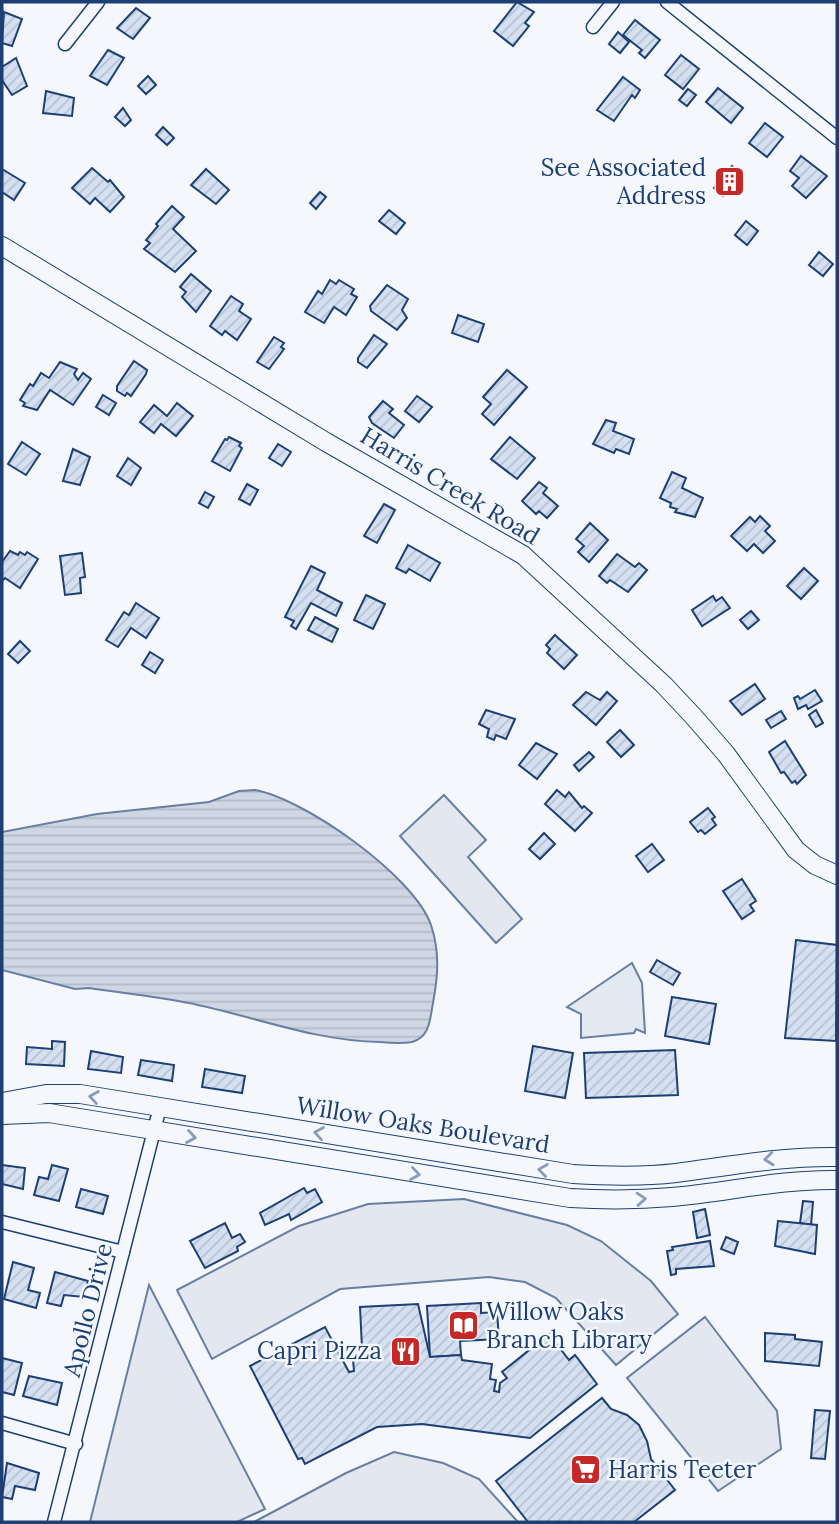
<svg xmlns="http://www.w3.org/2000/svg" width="839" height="1524" font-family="Lora,serif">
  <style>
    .park { fill: #e3e9f0; stroke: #687fa3; stroke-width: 2 }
    .parking { fill: #e3e8f0; stroke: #687fa3; stroke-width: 2 }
    .water { fill: url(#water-rules); stroke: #687fa3; stroke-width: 2 }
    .building { fill: url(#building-hatch); stroke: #1d3f73; stroke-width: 2 }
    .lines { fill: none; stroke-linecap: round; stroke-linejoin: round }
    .street-casing { stroke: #1d3f73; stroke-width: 15 }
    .secondary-casing { stroke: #1d3f73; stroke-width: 20 }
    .street { stroke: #f4f7fb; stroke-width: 12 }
    .secondary { stroke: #f4f7fb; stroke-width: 18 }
    .oneway { stroke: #889bb7 }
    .labels { text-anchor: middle; stroke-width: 5; stroke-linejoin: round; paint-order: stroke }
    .poi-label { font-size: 24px; fill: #1d3f73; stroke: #f4f7fb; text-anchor: end }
    .street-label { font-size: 24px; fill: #1d3f73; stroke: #f4f7fb }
  </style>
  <defs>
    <pattern id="water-rules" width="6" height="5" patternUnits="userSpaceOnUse" patternTransform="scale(1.75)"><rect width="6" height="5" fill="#cfd7e4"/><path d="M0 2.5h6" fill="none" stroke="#b1bac7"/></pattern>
    <pattern id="building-hatch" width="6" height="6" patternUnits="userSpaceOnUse" patternTransform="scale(1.75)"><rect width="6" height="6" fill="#d5e0f0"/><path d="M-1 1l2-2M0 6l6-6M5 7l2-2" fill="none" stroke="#b6c1d1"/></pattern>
  </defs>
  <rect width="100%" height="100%" fill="#f4f7fb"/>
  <!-- park -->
  <polygon class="park" points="632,963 642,983 645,1033 636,1029 634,1033 581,1038 581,1014 567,1007"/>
  <!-- parking -->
  <g class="parking">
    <polygon points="444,795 486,840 468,857 522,919 496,943 400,836"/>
    <polygon points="464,1199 567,1225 601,1241 651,1281 678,1314 616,1365 556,1298 525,1282 489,1277 340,1289 212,1359 177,1290 299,1226 368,1204"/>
    <polygon points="149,1285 265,1509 237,1522 90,1522"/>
    <polygon points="705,1317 777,1411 781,1449 718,1491 627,1378"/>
    <polygon points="394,1452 443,1463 479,1479 518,1522 254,1522 346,1473"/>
  </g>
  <!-- water -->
  <path class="water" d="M255,790C305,799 414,876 431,925C440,952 438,976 433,1003C430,1019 430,1037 412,1042C402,1044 390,1043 380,1042C314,1041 253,1016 189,1003C156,996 122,993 89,988L75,989L2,970V832L97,814L209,802L239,791Z"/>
  <!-- building -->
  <g class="building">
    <polygon points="517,2 534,12 525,23 529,26 513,46 494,31"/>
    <polygon points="136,8 150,18 133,39 117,28"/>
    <polygon points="4,12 22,19 12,46 2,43"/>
    <polygon points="635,20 660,40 645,58 639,53 642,50 623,35"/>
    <polygon points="618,32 629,42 620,53 609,44"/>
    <polygon points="108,50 124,58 107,85 90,76"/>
    <polygon points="681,55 699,69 683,89 665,75"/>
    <polygon points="16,58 27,86 12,95 2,80 2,67"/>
    <polygon points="148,76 156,85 146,94 138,86"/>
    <polygon points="623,77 640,90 635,98 632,95 614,121 597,110"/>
    <polygon points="718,88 743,108 731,123 706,102"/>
    <polygon points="688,89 696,95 687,106 679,100"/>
    <polygon points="46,91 74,98 72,116 43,113"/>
    <polygon points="123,108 131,120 125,126 115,117"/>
    <polygon points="765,123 783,137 767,157 749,143"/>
    <polygon points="163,127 174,138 167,145 156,135"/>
    <polygon points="801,156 827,176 806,198 792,186 799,178 790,171"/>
    <polygon points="732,166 743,176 723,196 714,188"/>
    <polygon points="92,168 108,182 110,180 124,197 110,212 95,198 90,204 72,188"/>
    <polygon points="2,169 25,183 14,200 2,192"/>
    <polygon points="206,169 229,190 216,204 191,185"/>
    <polygon points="320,192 326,197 316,209 310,203"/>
    <polygon points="172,206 184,217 173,229 196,251 175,272 144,249 150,243 146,240 158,226 156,224"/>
    <polygon points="389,210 405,223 396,234 379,221"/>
    <polygon points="746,221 758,231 747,245 735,235"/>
    <polygon points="819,252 833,264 823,276 809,265"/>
    <polygon points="191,274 211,291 196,312 182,297 186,292 180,287"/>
    <polygon points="330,280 336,284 339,280 354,289 351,294 357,297 346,315 334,307 324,323 305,312 318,291 322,294"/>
    <polygon points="387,285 408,299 402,310 407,318 397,330 371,311 370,306"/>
    <polygon points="231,296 243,304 239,311 251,319 237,340 225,331 222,335 210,326"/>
    <polygon points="458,315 484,324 478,342 452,333"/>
    <polygon points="374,335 387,344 367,368 358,362 358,358"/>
    <polygon points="274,337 284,343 281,347 284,349 269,369 257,362"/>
    <polygon points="134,361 147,370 146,374 131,396 127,393 125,396 117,391 117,386"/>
    <polygon points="60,362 77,369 74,374 78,380 83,373 91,379 73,405 50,390 37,410 23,406 25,403 20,400 30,384 33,386 41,373 49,378"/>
    <polygon points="507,370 527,387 494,425 482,414 491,404 483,397"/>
    <polygon points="103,395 116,403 109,415 96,407"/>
    <polygon points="417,396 432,407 419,422 405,411"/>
    <polygon points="383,401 393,409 389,413 404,425 394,438 372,423 369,417"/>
    <polygon points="177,403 193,416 176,436 161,424 154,433 140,422 154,405 167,416"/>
    <polygon points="606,420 616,423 613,431 634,439 629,454 616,449 614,453 593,444"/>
    <polygon points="229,437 241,443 239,446 242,448 230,471 212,461 225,439 227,440"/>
    <polygon points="510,437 535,458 517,479 491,459"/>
    <polygon points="22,442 40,454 26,475 8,464"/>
    <polygon points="278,444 291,452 282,466 269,458"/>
    <polygon points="73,449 90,457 80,485 63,481"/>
    <polygon points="128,458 141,468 131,485 117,476"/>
    <polygon points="672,472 686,478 682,488 703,498 695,517 675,512 677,509 670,507 671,503 660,498"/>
    <polygon points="539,482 547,488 543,493 558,506 547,518 539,511 536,514 522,501"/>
    <polygon points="247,484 258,490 250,505 239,499"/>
    <polygon points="205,492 214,497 208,508 199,503"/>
    <polygon points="384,504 395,510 377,543 364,536"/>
    <polygon points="760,516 770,526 765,531 775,541 763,553 754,544 747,551 731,536 750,517 755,522"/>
    <polygon points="590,523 608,540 589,562 578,552 584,546 576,539"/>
    <polygon points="408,545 440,563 430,581 409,569 406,573 396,568"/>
    <polygon points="10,551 18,555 20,552 25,555 27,552 38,559 20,588 5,578 2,581 2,562"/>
    <polygon points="82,553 85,577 80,578 81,593 65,595 60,556"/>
    <polygon points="617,554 635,567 639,563 647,570 628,592 610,580 607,583 599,576"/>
    <polygon points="311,566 325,573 317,590 342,603 336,616 311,603 296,629 291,626 294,621 285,617"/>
    <polygon points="804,568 818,581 801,599 787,586"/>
    <polygon points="366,595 385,604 373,629 354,620"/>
    <polygon points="713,596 716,601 722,597 730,608 702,626 692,610"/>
    <polygon points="136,603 159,618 146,638 131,628 118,647 106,640 124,612 129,615"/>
    <polygon points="751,611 759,620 748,629 740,620"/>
    <polygon points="315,617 338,629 332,642 308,630"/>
    <polygon points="555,635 577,655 564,669 547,653 550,649 546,645"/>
    <polygon points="20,641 30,651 18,663 8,654"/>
    <polygon points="150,652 163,660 155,673 142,665"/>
    <polygon points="755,684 765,699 742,715 730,701"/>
    <polygon points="815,690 822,701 808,709 806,705 798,709 794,698 798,696 800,699"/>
    <polygon points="586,692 600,700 607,692 617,701 596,725 573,705"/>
    <polygon points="486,710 515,719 506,739 496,735 494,740 487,737 489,729 479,724"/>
    <polygon points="816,710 823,723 816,727 809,715"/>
    <polygon points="781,711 786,719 771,728 766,720"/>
    <polygon points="620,730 634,745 621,757 607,742"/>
    <polygon points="785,741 806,775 797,784 795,781 792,783 784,772 781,773 769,752"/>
    <polygon points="536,743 557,754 537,779 519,765"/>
    <polygon points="589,752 594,757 579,771 574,765"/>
    <polygon points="557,790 565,797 569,792 582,808 584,806 592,813 575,831 545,804"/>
    <polygon points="708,808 715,817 712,819 716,825 705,834 701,830 698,832 690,822"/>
    <polygon points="544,833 555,844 540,859 529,849"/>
    <polygon points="652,844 664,860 648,872 636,856"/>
    <polygon points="742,879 756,901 750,905 754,911 742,919 723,891"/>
    <polygon points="796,940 837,945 836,1041 785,1038"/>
    <polygon points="657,960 680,973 673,985 650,972"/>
    <polygon points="672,997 716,1004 709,1044 665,1036"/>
    <polygon points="52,1041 65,1042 64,1066 26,1064 27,1047 52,1049"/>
    <polygon points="533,1046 573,1053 565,1098 525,1091"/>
    <polygon points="675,1050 678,1095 586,1098 584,1053"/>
    <polygon points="91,1051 123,1057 121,1073 88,1069"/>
    <polygon points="141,1060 174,1065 172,1081 138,1075"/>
    <polygon points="205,1069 245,1076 242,1093 202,1087"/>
    <polygon points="2,1165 25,1168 23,1189 2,1184"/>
    <polygon points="52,1165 68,1169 59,1201 34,1195 39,1177 48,1179"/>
    <polygon points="304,1188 307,1193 315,1189 322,1202 291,1220 289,1214 265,1225 260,1213"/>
    <polygon points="81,1189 108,1196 103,1214 76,1207"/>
    <polygon points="803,1201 813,1202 811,1225 800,1223"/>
    <polygon points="705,1209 710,1235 697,1238 693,1212"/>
    <polygon points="778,1221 817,1225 815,1254 775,1246"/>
    <polygon points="225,1223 232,1238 240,1234 245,1242 237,1247 238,1251 205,1268 190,1241"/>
    <polygon points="726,1237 738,1242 734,1254 721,1249"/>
    <polygon points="710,1241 714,1266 676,1269 676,1274 671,1275 667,1251 673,1250 672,1247"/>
    <polygon points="13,1262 34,1268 28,1290 40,1293 36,1308 4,1299"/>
    <polygon points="55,1272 88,1281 84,1297 64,1295 61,1306 47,1303"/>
    <polygon points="481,1303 481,1313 497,1312 499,1339 460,1341 461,1355 430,1357 427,1306"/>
    <polygon points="418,1304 430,1357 461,1355 462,1360 492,1364 490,1379 496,1380 494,1391 499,1392 500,1383 507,1378 502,1372 549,1334 569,1360 575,1355 597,1384 530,1438 422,1424 377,1427 305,1464 302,1458 298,1459 250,1366 325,1327 349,1372 354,1371 352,1348 362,1348 360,1307"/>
    <polygon points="765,1333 795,1335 795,1339 822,1342 819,1366 765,1361"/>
    <polygon points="2,1358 22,1363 14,1395 2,1392"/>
    <polygon points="29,1376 62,1383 57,1405 23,1396"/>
    <polygon points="602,1398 611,1409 627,1415 639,1425 647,1441 651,1459 675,1490 634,1522 528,1522 496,1481"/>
    <polygon points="815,1410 830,1411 825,1459 811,1458"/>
    <polygon points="7,1463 39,1473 35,1490 15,1486 12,1499 2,1497"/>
  </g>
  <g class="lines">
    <defs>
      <g id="street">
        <polyline points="667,2 837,138"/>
        <polyline points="593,27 613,2"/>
        <polyline points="65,44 98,2"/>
        <polyline points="2,1222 123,1252"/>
        <polyline points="2,1423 76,1444"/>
        <polyline points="54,1522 160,1107"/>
      </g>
      <g id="secondary">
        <polyline points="2,246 326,442 523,555 664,685 694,717 726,754 796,850 815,865 837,875"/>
        <path d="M2,1102L46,1094H80L573,1174C607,1176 642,1177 676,1173C730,1166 782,1156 837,1157"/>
        <path d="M2,1115L49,1113L570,1198C604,1200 638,1200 672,1197C728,1192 781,1179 837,1180"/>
      </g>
    </defs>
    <!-- street casing -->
    <use href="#street" class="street-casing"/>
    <!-- secondary casing -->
    <use href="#secondary" class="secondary-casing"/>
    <!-- street -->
    <use href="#street" class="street"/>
    <!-- secondary -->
    <use href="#secondary" class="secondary"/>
  </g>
  <!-- one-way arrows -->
  <defs><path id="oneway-chevron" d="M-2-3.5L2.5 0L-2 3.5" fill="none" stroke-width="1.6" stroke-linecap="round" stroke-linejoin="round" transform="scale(1.75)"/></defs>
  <g class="oneway">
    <use href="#oneway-chevron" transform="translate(94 1097) rotate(-171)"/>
    <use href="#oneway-chevron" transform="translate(319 1133) rotate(-170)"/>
    <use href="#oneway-chevron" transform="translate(191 1137) rotate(9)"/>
    <use href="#oneway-chevron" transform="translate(769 1159) rotate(174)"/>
    <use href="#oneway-chevron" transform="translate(543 1170) rotate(-172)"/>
    <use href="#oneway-chevron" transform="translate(415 1174) rotate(9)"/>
    <use href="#oneway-chevron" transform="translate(641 1199) rotate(-4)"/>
  </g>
  <!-- icons -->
  <defs>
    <symbol id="building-square" viewBox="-11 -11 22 22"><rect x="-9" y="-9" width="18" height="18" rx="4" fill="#c62828" stroke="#f4f7fb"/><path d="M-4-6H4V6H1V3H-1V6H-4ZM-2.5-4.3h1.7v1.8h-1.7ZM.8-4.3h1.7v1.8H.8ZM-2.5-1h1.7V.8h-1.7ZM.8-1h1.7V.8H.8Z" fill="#fff"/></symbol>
    <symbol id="library-square" viewBox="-11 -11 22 22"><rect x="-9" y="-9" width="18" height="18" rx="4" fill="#c62828" stroke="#f4f7fb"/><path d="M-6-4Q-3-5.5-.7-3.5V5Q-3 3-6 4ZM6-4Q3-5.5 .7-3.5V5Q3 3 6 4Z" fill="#fff"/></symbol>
    <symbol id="restaurant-square" viewBox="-11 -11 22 22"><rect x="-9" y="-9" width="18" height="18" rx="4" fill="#c62828" stroke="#f4f7fb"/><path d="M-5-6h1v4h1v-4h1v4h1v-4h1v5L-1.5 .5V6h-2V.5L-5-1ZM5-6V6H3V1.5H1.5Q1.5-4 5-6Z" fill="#fff"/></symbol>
    <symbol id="supermarket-square" viewBox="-11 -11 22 22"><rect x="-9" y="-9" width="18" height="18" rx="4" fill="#c62828" stroke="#f4f7fb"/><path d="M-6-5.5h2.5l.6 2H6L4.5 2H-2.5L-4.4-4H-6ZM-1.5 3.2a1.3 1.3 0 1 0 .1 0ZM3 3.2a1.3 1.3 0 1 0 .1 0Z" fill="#fff"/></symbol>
  </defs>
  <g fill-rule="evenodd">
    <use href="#building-square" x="712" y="164" width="35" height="35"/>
    <use href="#library-square" x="446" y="1308" width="35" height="35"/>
    <use href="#restaurant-square" x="388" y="1334" width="35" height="35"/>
    <use href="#supermarket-square" x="568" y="1452" width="35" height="35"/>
  </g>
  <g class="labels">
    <!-- poi labels -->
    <g class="poi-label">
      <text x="706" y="176">See Associated<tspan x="706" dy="28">Address</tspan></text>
      <text x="486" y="1320" text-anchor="start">Willow Oaks<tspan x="486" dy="28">Branch Library</tspan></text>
      <text x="382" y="1359">Capri Pizza</text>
      <text x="608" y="1478" text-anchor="start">Harris Teeter</text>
    </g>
    <!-- street labels -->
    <g class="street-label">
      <text transform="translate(450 486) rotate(31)" y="8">Harris Creek Road</text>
      <text transform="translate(423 1125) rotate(9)" y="8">Willow Oaks Boulevard</text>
      <text transform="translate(88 1310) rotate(-76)" y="8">Apollo Drive</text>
    </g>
  </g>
  <!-- border -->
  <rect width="839" height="1524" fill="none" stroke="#1d3f73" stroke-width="7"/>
</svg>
